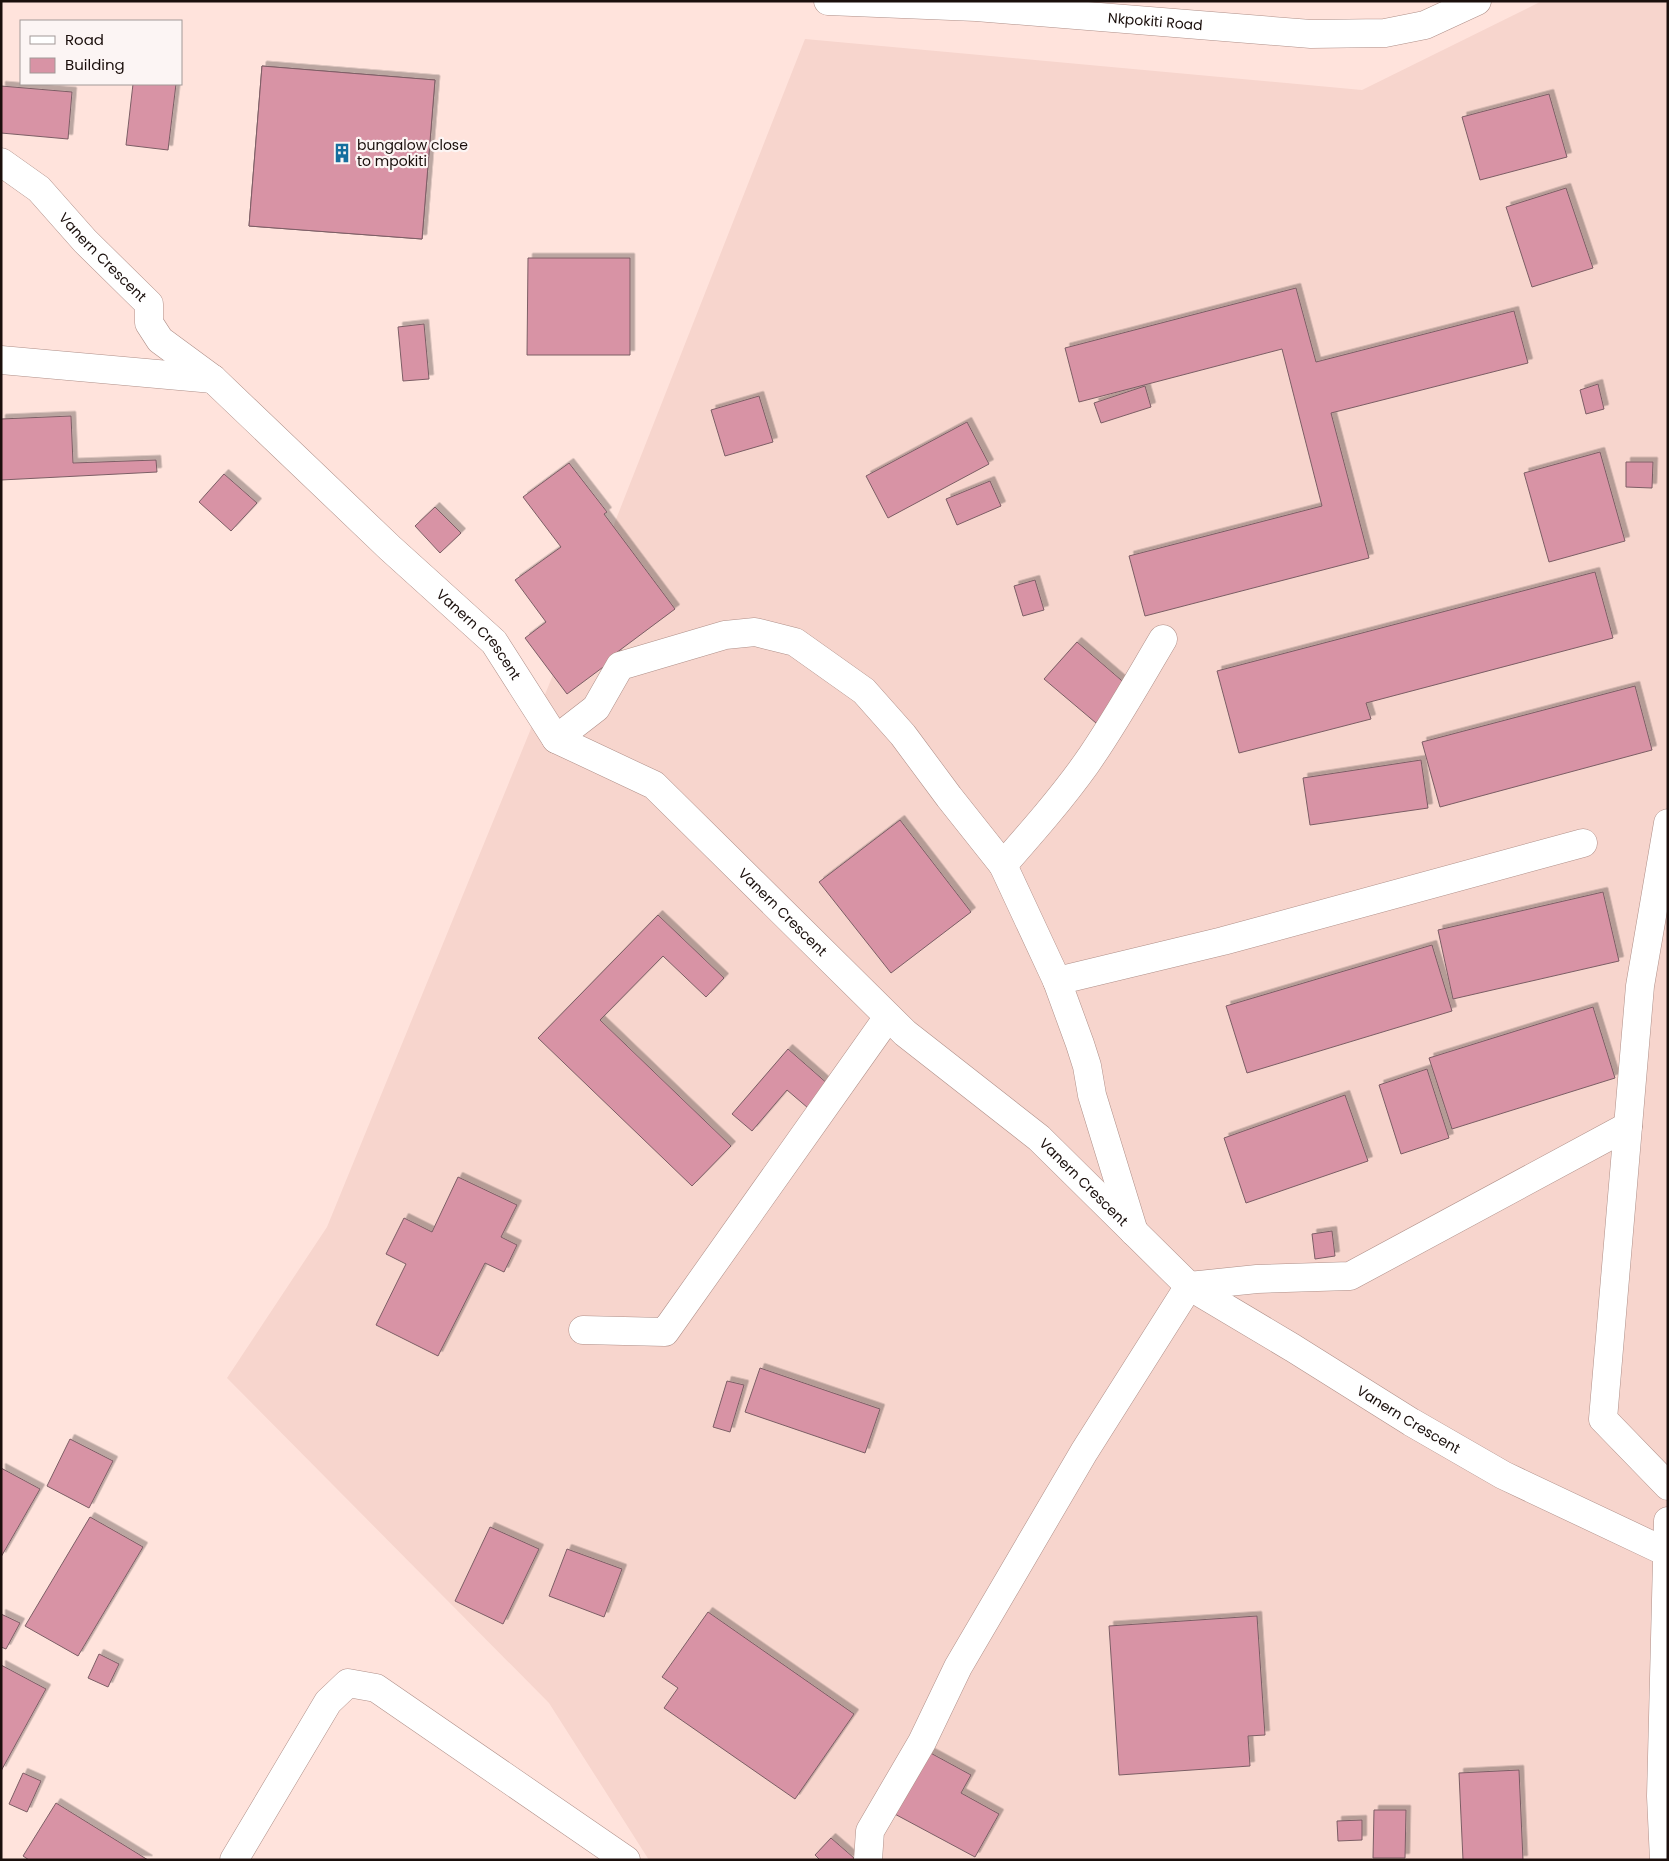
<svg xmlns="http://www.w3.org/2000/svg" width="1669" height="1861" font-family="Poppins,sans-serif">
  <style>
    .built { fill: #f7d5cd }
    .building { fill: #d893a5; stroke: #7c5e65; filter: url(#shadow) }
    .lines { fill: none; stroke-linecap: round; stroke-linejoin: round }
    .minor-casing { stroke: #af8f88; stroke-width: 29 }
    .secondary-casing { stroke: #af8f88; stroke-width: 29 }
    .minor { stroke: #fff; stroke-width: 28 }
    .secondary { stroke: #fff; stroke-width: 28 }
    .labels { text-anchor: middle; stroke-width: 4.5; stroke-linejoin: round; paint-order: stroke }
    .street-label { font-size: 14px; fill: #1a0f0c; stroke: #fcf5f4 }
    .poi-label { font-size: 14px; fill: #1a0f0c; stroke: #fcf5f4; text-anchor: start }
  </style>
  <defs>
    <filter id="shadow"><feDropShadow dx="4.5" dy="-4.5" stdDeviation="0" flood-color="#0004"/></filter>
  </defs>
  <rect width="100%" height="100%" fill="#ffe3dc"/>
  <!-- built -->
  <polygon class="built" points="1542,1 1668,1 1668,1860 649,1860 549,1703 227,1378 327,1227 600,560 805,39 1362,90"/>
  <!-- building -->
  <g class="building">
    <polygon points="262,66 435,80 422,239 249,226"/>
    <polygon points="262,66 435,80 422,239 249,226"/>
    <polygon points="133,84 176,84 168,150 126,145"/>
    <polygon points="1,86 72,92 68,139 1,133"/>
    <polygon points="1549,94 1567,157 1480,180 1462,117"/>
    <polygon points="1566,188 1593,268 1532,287 1506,207"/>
    <polygon points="528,258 630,258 630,355 527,355"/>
    <polygon points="1296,288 1316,362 1514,311 1528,363 1331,413 1369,558 1145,616 1129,556 1322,506 1282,349 1079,402 1065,348"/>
    <polygon points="424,324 429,379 403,381 398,327"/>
    <polygon points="1598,384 1604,409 1586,414 1580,390"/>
    <polygon points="1145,386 1151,407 1101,423 1094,403"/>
    <polygon points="759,396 773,442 725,456 711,410"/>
    <polygon points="71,416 73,463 156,460 157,472 1,480 1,419"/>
    <polygon points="967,422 989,464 888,518 866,476"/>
    <polygon points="1600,452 1625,541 1549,562 1524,473"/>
    <polygon points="1626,462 1653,462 1652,488 1626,487"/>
    <polygon points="569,463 607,512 604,514 675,609 616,653 618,656 567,694 525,638 546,622 515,580 561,547 523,497"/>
    <polygon points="224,474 257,503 231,531 199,502"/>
    <polygon points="990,481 1001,506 957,525 946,499"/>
    <polygon points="435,507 461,533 440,553 415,526"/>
    <polygon points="1595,572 1613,638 1366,703 1371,719 1239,753 1217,671"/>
    <polygon points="1035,580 1044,610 1023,616 1014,586"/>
    <polygon points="1077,642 1128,686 1096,723 1044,679"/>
    <polygon points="1635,686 1652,750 1440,807 1422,742"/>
    <polygon points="1421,760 1428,808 1310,825 1303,778"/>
    <polygon points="900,820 971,912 891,973 819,882"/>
    <polygon points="1603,892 1619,961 1453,999 1438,930"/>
    <polygon points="658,915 724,978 706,997 663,956 600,1020 731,1146 692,1186 538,1038"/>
    <polygon points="1432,945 1452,1011 1247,1073 1226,1006"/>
    <polygon points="1593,1007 1615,1078 1452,1129 1429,1058"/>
    <polygon points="788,1049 829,1085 808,1108 787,1090 752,1131 732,1114"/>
    <polygon points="1427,1069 1449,1138 1401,1154 1379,1085"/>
    <polygon points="1345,1095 1368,1161 1246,1203 1224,1138"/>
    <polygon points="458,1177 517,1205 501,1237 517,1245 504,1272 485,1263 438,1356 376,1325 406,1264 386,1254 404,1218 432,1232"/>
    <polygon points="1332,1231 1335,1256 1315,1259 1312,1234"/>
    <polygon points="760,1368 880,1409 865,1453 745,1412"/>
    <polygon points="727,1381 744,1385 730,1432 713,1427"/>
    <polygon points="70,1439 113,1461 89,1508 47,1486"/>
    <polygon points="1,1468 40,1489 1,1557"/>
    <polygon points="90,1517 143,1547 78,1656 25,1626"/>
    <polygon points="490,1527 539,1549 503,1624 455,1601"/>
    <polygon points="567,1549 622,1569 604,1617 549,1596"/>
    <polygon points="708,1612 854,1714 795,1799 664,1708 678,1688 662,1677"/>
    <polygon points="1,1614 20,1623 6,1649 1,1647"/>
    <polygon points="1257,1616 1265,1735 1248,1736 1250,1766 1119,1775 1109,1626"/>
    <polygon points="99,1654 119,1664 108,1687 88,1678"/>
    <polygon points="1,1665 46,1689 1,1771"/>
    <polygon points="925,1750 971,1775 961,1793 999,1814 975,1857 891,1812"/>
    <polygon points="1519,1770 1523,1860 1463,1860 1459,1773"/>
    <polygon points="23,1773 41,1781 27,1812 9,1804"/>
    <polygon points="56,1803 148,1860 29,1860 23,1856"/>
    <polygon points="1374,1810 1406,1810 1405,1858 1373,1858"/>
    <polygon points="1362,1820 1362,1840 1338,1841 1337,1821"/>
    <polygon points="831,1838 854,1858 852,1860 820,1860 815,1855"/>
  </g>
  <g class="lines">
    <defs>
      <g id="minor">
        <path id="s1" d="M1,162L39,189L85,241L149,304V323L160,340L213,379L390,548L494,642L556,739L654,785L905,1033L1039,1138L1189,1286L1293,1348L1411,1422L1503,1475L1666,1552"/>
        <polyline points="1,360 213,379"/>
        <polyline points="556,739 596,708 620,666 725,635 755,632 795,642 864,691 903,735 949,797 1003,865 1057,981 1080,1044 1087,1066 1092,1095 1134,1232"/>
        <polyline points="1668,823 1640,986 1603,1419 1668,1486"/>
        <path d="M1003,865C1032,832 1061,799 1086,764C1114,724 1138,681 1163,639"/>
        <polyline points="1057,981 1223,941 1583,843"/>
        <polyline points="583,1330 665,1332 888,1017"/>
        <polyline points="234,1860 328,1702 348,1683 376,1688 626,1860"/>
        <polyline points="868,1860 870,1831 922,1742 958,1667 1084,1452 1189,1286 1257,1279 1350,1276 1628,1126"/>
        <polyline points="1664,1860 1661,1796 1668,1521"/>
      </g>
      <g id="secondary">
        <path id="s2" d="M828,1L976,7L1311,34L1385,33L1425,25L1477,1"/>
      </g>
    </defs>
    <!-- minor casing -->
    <use href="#minor" class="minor-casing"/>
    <!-- secondary casing -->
    <use href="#secondary" class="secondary-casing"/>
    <!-- minor -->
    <use href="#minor" class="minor"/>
    <!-- secondary -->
    <use href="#secondary" class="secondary"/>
  </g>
  <!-- icons -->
  <defs>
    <symbol id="building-bare" viewBox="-9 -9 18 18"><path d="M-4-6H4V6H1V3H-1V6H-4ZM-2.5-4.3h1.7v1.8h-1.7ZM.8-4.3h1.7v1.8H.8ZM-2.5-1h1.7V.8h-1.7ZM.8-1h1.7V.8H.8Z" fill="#166e9e" stroke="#fcf5f4" stroke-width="2.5" paint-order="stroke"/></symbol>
  </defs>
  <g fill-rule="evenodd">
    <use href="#building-bare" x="328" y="139" width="28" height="28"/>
  </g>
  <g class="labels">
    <!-- street labels -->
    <g class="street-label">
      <text dy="5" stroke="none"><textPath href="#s2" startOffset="328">Nkpokiti Road</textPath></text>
      <text dy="5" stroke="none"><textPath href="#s1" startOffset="140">Vanern Crescent</textPath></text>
      <text dy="5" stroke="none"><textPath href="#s1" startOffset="680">Vanern Crescent</textPath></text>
      <text dy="5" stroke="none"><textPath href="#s1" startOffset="1100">Vanern Crescent</textPath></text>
      <text dy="5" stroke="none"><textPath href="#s1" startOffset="1505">Vanern Crescent</textPath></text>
      <text dy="5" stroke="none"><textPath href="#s1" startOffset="1910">Vanern Crescent</textPath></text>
    </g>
    <!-- poi labels -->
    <g class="poi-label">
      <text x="357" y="150">bungalow close<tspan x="357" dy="16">to mpokiti</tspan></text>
    </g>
  </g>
  <!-- border -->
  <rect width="1669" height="1861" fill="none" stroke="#1a0f0c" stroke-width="5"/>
  <!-- legend -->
  <rect x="20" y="20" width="162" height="65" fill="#fcf5f4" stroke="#a29997"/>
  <rect x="30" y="36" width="25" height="8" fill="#ffffff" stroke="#a29997"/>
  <text x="65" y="45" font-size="15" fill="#1a0f0c">Road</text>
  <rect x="30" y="58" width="25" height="15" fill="#d893a5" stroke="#a29997"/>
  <text x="65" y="70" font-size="15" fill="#1a0f0c">Building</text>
</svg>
